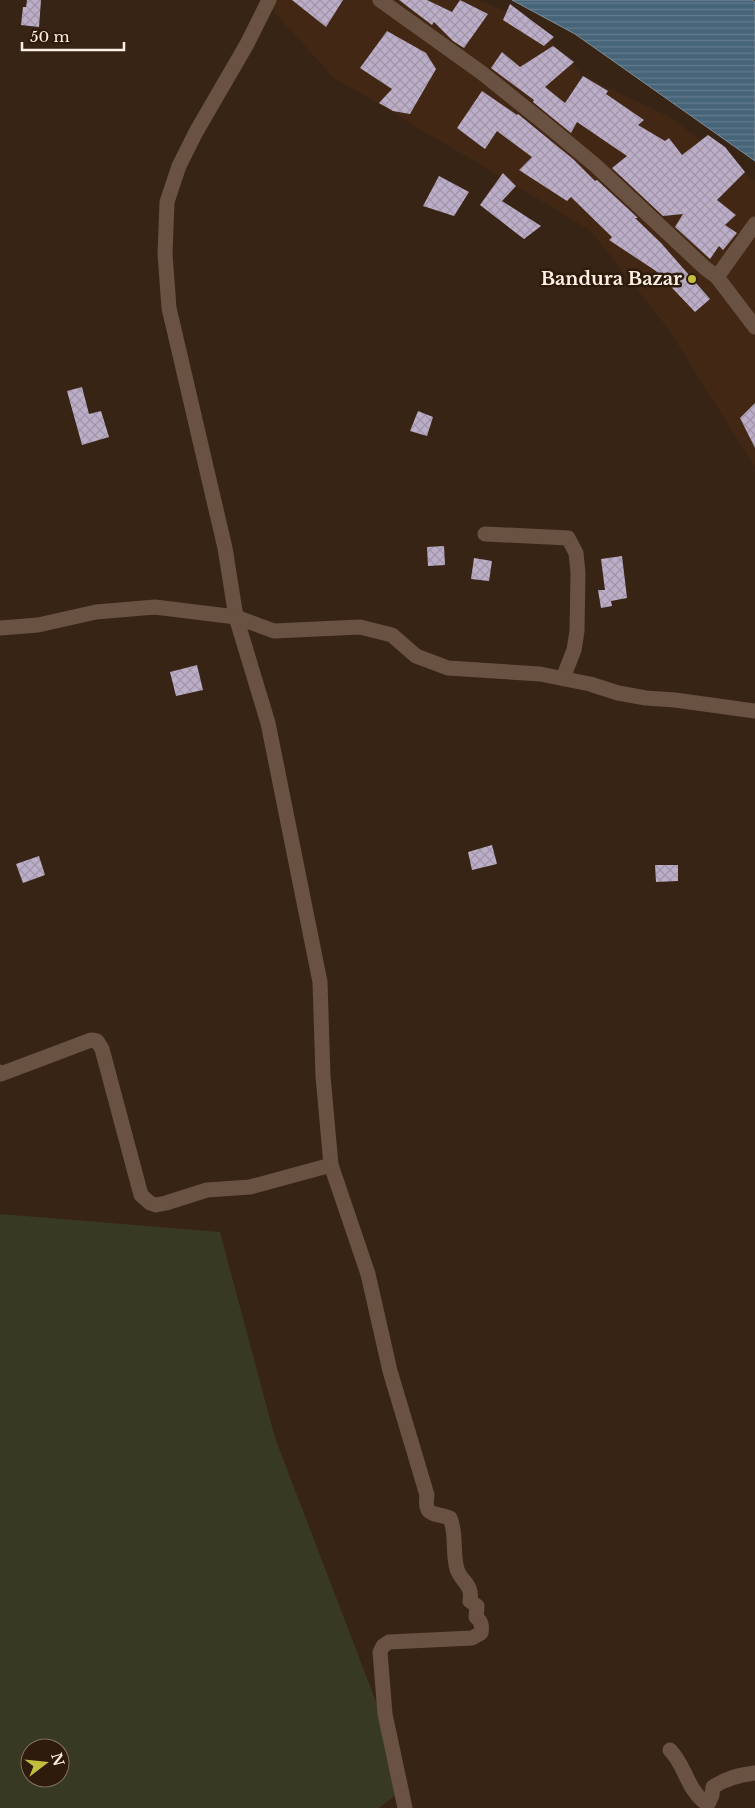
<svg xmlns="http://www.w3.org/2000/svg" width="755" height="1808" font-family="'Libre Baskerville',serif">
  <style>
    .built { fill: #422814 }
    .green { fill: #383923; fill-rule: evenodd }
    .water { fill: url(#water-rules); stroke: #7e8e99 }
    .building { fill: url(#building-cross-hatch) }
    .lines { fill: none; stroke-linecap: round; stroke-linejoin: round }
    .minor { stroke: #695242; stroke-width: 15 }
    .poi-dot { fill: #c3bd3e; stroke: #2e1b0b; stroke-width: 2 }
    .labels { text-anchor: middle; stroke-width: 5; stroke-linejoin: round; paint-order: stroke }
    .poi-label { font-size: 18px; font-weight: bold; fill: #fdefe5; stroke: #2e1b0b; text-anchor: end }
  </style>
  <defs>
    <pattern id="water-rules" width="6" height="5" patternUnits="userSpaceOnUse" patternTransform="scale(1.25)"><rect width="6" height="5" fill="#476579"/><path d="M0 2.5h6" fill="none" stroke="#627b8c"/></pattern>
    <pattern id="building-cross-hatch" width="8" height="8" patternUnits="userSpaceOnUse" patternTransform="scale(1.25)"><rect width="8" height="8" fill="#bcaec8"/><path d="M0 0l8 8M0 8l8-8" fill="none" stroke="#a094a7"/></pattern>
  </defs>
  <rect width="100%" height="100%" fill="#382415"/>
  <!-- built -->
  <polygon class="built" points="266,0 478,0 535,23 583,76 670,117 755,181 755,467 667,327 590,230 333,77 267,4"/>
  <!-- green -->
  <path class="green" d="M0,1214L220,1232L275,1438L408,1785L379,1808H0ZM30,1748H60V1778H30Z"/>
  <!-- water -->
  <polygon class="water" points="512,0 753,0 755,2 755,161 575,34"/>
  <!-- building -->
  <g class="building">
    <polygon points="27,0 41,0 39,27 21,25 23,7 26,7"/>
    <polygon points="292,0 343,0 326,27"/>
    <polygon points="399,0 427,0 452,12 460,0 488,14 464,48 453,41 434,22 432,25"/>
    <polygon points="510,4 535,23 554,37 544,46 503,20"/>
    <polygon points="387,31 426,53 436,69 410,114 393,111 379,103 392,89 360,68"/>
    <polygon points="553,46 574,62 545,87 565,103 583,76 608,91 606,94 644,120 638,125 665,141 669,138 682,155 708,135 725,147 745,172 717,200 736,215 725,225 737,233 723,250 719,246 710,259 675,227 683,214 663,216 612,168 627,156 577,122 571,133 533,102 534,100 491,68 502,52 520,67"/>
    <polygon points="482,91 517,115 518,114 573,159 595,181 597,180 638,218 635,218 661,243 710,299 695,312 656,271 609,240 612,237 571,197 567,201 519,170 532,157 497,131 485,149 457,128"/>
    <polygon points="503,173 516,186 502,201 541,226 524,239 480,205"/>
    <polygon points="439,176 469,192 454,216 423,206"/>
    <polygon points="82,387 89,414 101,411 109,437 82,445 67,391"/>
    <polygon points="755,403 755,448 740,418"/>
    <polygon points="418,411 433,417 427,436 410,431"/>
    <polygon points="444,546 445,565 428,566 427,547"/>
    <polygon points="622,556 627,598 611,601 612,606 601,608 598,590 605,590 601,559"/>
    <polygon points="474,558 492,561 489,581 471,579"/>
    <polygon points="197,665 203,690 176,696 170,672"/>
    <polygon points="492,845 497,864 472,870 468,852"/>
    <polygon points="39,856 45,875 23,883 16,864"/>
    <polygon points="655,865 678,865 678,881 656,882"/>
  </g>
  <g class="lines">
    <!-- minor -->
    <g class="minor">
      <path d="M269,0L247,44L196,132L179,166L167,202L165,254L169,308L225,548L236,617L268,723L320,982L323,1076L331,1165L368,1274L390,1371L427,1495C424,1517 433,1512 450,1518C457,1534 452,1552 457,1569C461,1582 473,1584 470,1601L477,1606L476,1617C482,1622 482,1626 481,1633L472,1638L389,1642L383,1646L380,1652L385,1714L405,1808"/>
      <polyline points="380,0 482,73 542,121 595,165 705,268 717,277 755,327"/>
      <polyline points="717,277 755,224"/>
      <polyline points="485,534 568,538 576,553 578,572 577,631 574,650 563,678"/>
      <polyline points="0,628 38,625 96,612 155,607 236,617 274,631 360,627 392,635 416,656 448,668 540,674 590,684 618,693 646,698 675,700 755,711"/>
      <polyline points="0,1072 1,1074 91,1040 97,1041 102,1049 141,1195 150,1203 156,1205 166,1203 207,1190 250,1187 331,1165"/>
      <path d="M670,1750C685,1765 686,1786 703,1801L709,1802L712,1795L713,1787C726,1778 739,1775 755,1773"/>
    </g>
  </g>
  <!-- markers -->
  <circle class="poi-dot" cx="692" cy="279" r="5"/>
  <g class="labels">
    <!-- poi labels -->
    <g class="poi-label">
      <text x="682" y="285">Bandura Bazar</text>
    </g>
  </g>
  <!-- north arrow -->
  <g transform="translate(45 1763) rotate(74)"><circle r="24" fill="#2e1b0b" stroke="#817062"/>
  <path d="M0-4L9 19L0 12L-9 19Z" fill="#c3bd3e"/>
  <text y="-8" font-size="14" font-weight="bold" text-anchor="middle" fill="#fdefe5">N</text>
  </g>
  <!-- scale -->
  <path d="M22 42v8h102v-8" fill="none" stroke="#fdefe5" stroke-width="2.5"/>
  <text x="30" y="42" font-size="15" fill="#fdefe5" stroke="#2e1b0b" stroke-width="4" paint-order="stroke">50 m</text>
</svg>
